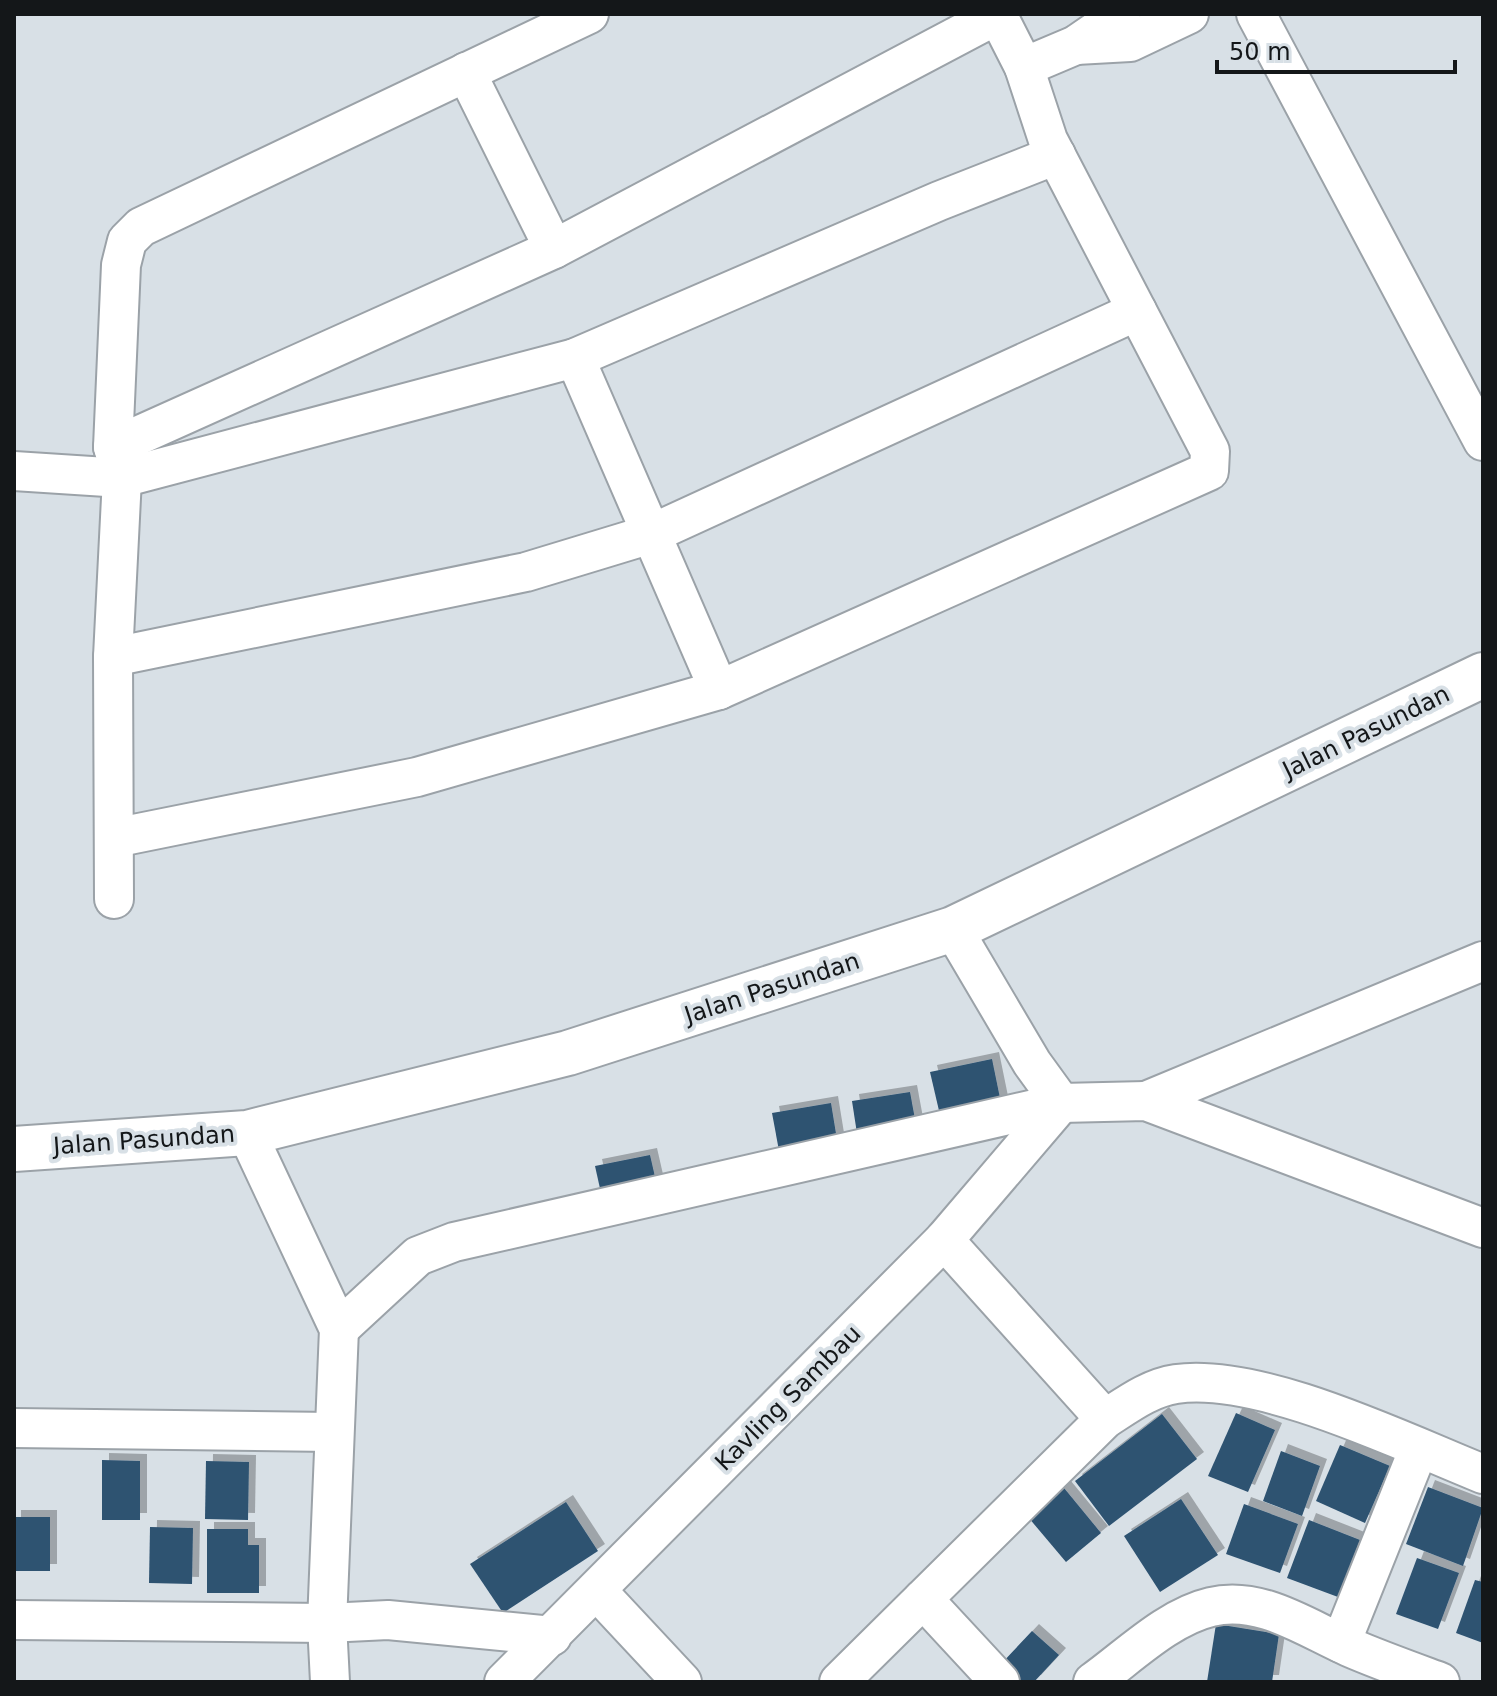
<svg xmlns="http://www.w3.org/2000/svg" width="1497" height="1696" font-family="'DejaVu Sans',sans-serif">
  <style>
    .building { fill: #2d5271; filter: url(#shadow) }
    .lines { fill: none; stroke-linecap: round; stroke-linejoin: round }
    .street-casing { stroke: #9ba2a8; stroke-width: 42 }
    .secondary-casing { stroke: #9ba2a8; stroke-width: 48 }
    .street { stroke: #fff; stroke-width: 38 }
    .secondary { stroke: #fff; stroke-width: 44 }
    .labels { text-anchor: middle; stroke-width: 8; stroke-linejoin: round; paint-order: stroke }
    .street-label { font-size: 24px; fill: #141719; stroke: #d8e0e6 }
  </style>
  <defs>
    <filter id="shadow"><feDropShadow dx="7" dy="-7" stdDeviation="0" flood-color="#0004"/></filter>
  </defs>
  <rect width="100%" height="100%" fill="#d8e0e6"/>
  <!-- building -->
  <g class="building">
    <polygon points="992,1059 1001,1103 940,1115 930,1072"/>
    <polygon points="910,1092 917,1130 858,1140 852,1101"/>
    <polygon points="831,1103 838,1146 780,1156 772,1113"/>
    <polygon points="650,1155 658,1190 603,1202 595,1166"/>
    <polygon points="1236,1413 1275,1430 1248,1492 1208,1476"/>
    <polygon points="1162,1414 1197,1459 1109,1526 1075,1481"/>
    <polygon points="1340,1445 1390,1466 1365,1523 1316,1501"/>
    <polygon points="1281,1451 1320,1466 1302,1516 1263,1501"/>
    <polygon points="102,1460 140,1461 140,1520 102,1520"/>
    <polygon points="206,1461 249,1462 248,1520 205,1519"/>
    <polygon points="1428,1487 1483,1508 1463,1566 1406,1544"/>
    <polygon points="1064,1488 1101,1533 1066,1562 1028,1517"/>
    <polygon points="1181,1499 1218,1555 1160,1592 1124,1536"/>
    <polygon points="566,1502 598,1551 503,1613 470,1564"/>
    <polygon points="1244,1504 1298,1524 1280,1573 1226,1554"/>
    <rect x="14" y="1517" width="36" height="54"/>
    <polygon points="1309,1520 1360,1540 1338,1597 1287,1578"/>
    <polygon points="150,1527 193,1528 192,1584 149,1583"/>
    <polygon points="207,1529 248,1529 248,1545 259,1545 259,1593 207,1593"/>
    <polygon points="1417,1558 1459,1573 1438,1629 1396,1614"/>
    <polygon points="1475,1580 1483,1582 1483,1643 1456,1633"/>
    <polygon points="1216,1624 1279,1634 1272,1682 1207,1682"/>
    <polygon points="1032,1631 1059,1655 1034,1682 1021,1682 1001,1664"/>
  </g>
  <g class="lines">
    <defs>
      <g id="street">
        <polyline points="1256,14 1483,441"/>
        <polyline points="1076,45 1130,42 1189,14"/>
        <polyline points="1024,67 1076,45 1121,14"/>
        <polyline points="466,72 554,249"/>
        <polyline points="575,358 719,690"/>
        <polyline points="113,447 554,249 997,15"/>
        <polyline points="14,471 122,478 575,358 939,201 1056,155"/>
        <polyline points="113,657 526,572 651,534 1137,311"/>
        <polyline points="114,838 417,777 719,690 1209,471 1210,451 1048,140 1024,67 997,14"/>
        <polyline points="114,899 113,657 122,478 113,447 121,265 127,241 141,227 589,14"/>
        <polyline points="953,929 1032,1063 1061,1103"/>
        <polyline points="1146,1101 1483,961"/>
        <polyline points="247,1133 339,1329 327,1623 330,1682"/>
        <polyline points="944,1240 1105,1419"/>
        <polyline points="339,1329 418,1256 454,1242 1061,1103 1146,1101 1483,1228"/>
        <polyline points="14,1428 332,1432"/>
        <polyline points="597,1591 682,1682"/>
        <polyline points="923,1599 1000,1682"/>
        <polyline points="14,1620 327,1623 388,1620 552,1636"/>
        <polyline points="1341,1643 1419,1448"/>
        <polyline points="504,1682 944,1240 1061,1103"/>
        <path d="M839,1682L1105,1419C1127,1405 1149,1388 1176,1384C1260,1372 1403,1442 1483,1474"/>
        <path d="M1093,1682C1128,1657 1168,1617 1211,1607C1260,1595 1306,1628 1349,1647C1379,1660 1410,1671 1440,1682"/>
      </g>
      <polyline id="secondary" points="14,1149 247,1133 568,1053 953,929 1483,675"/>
    </defs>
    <!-- street casing -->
    <use href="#street" class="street-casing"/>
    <!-- secondary casing -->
    <use href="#secondary" class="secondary-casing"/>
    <!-- street -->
    <use href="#street" class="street"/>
    <!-- secondary -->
    <use href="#secondary" class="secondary"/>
  </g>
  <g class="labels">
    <!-- street labels -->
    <g class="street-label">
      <text transform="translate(1366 732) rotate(-26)" y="8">Jalan Pasundan</text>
      <text transform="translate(772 988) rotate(-18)" y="8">Jalan Pasundan</text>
      <text transform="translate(144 1140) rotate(-4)" y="8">Jalan Pasundan</text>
      <text transform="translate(788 1398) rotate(-45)" y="8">Kavling Sambau</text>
    </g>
  </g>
  <!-- border -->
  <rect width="1497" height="1696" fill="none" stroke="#141719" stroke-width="32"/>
  <!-- scale -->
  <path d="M1217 60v12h238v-12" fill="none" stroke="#141719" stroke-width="4"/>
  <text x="1229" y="60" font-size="24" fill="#141719" stroke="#d8e0e6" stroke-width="6" paint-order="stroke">50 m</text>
</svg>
